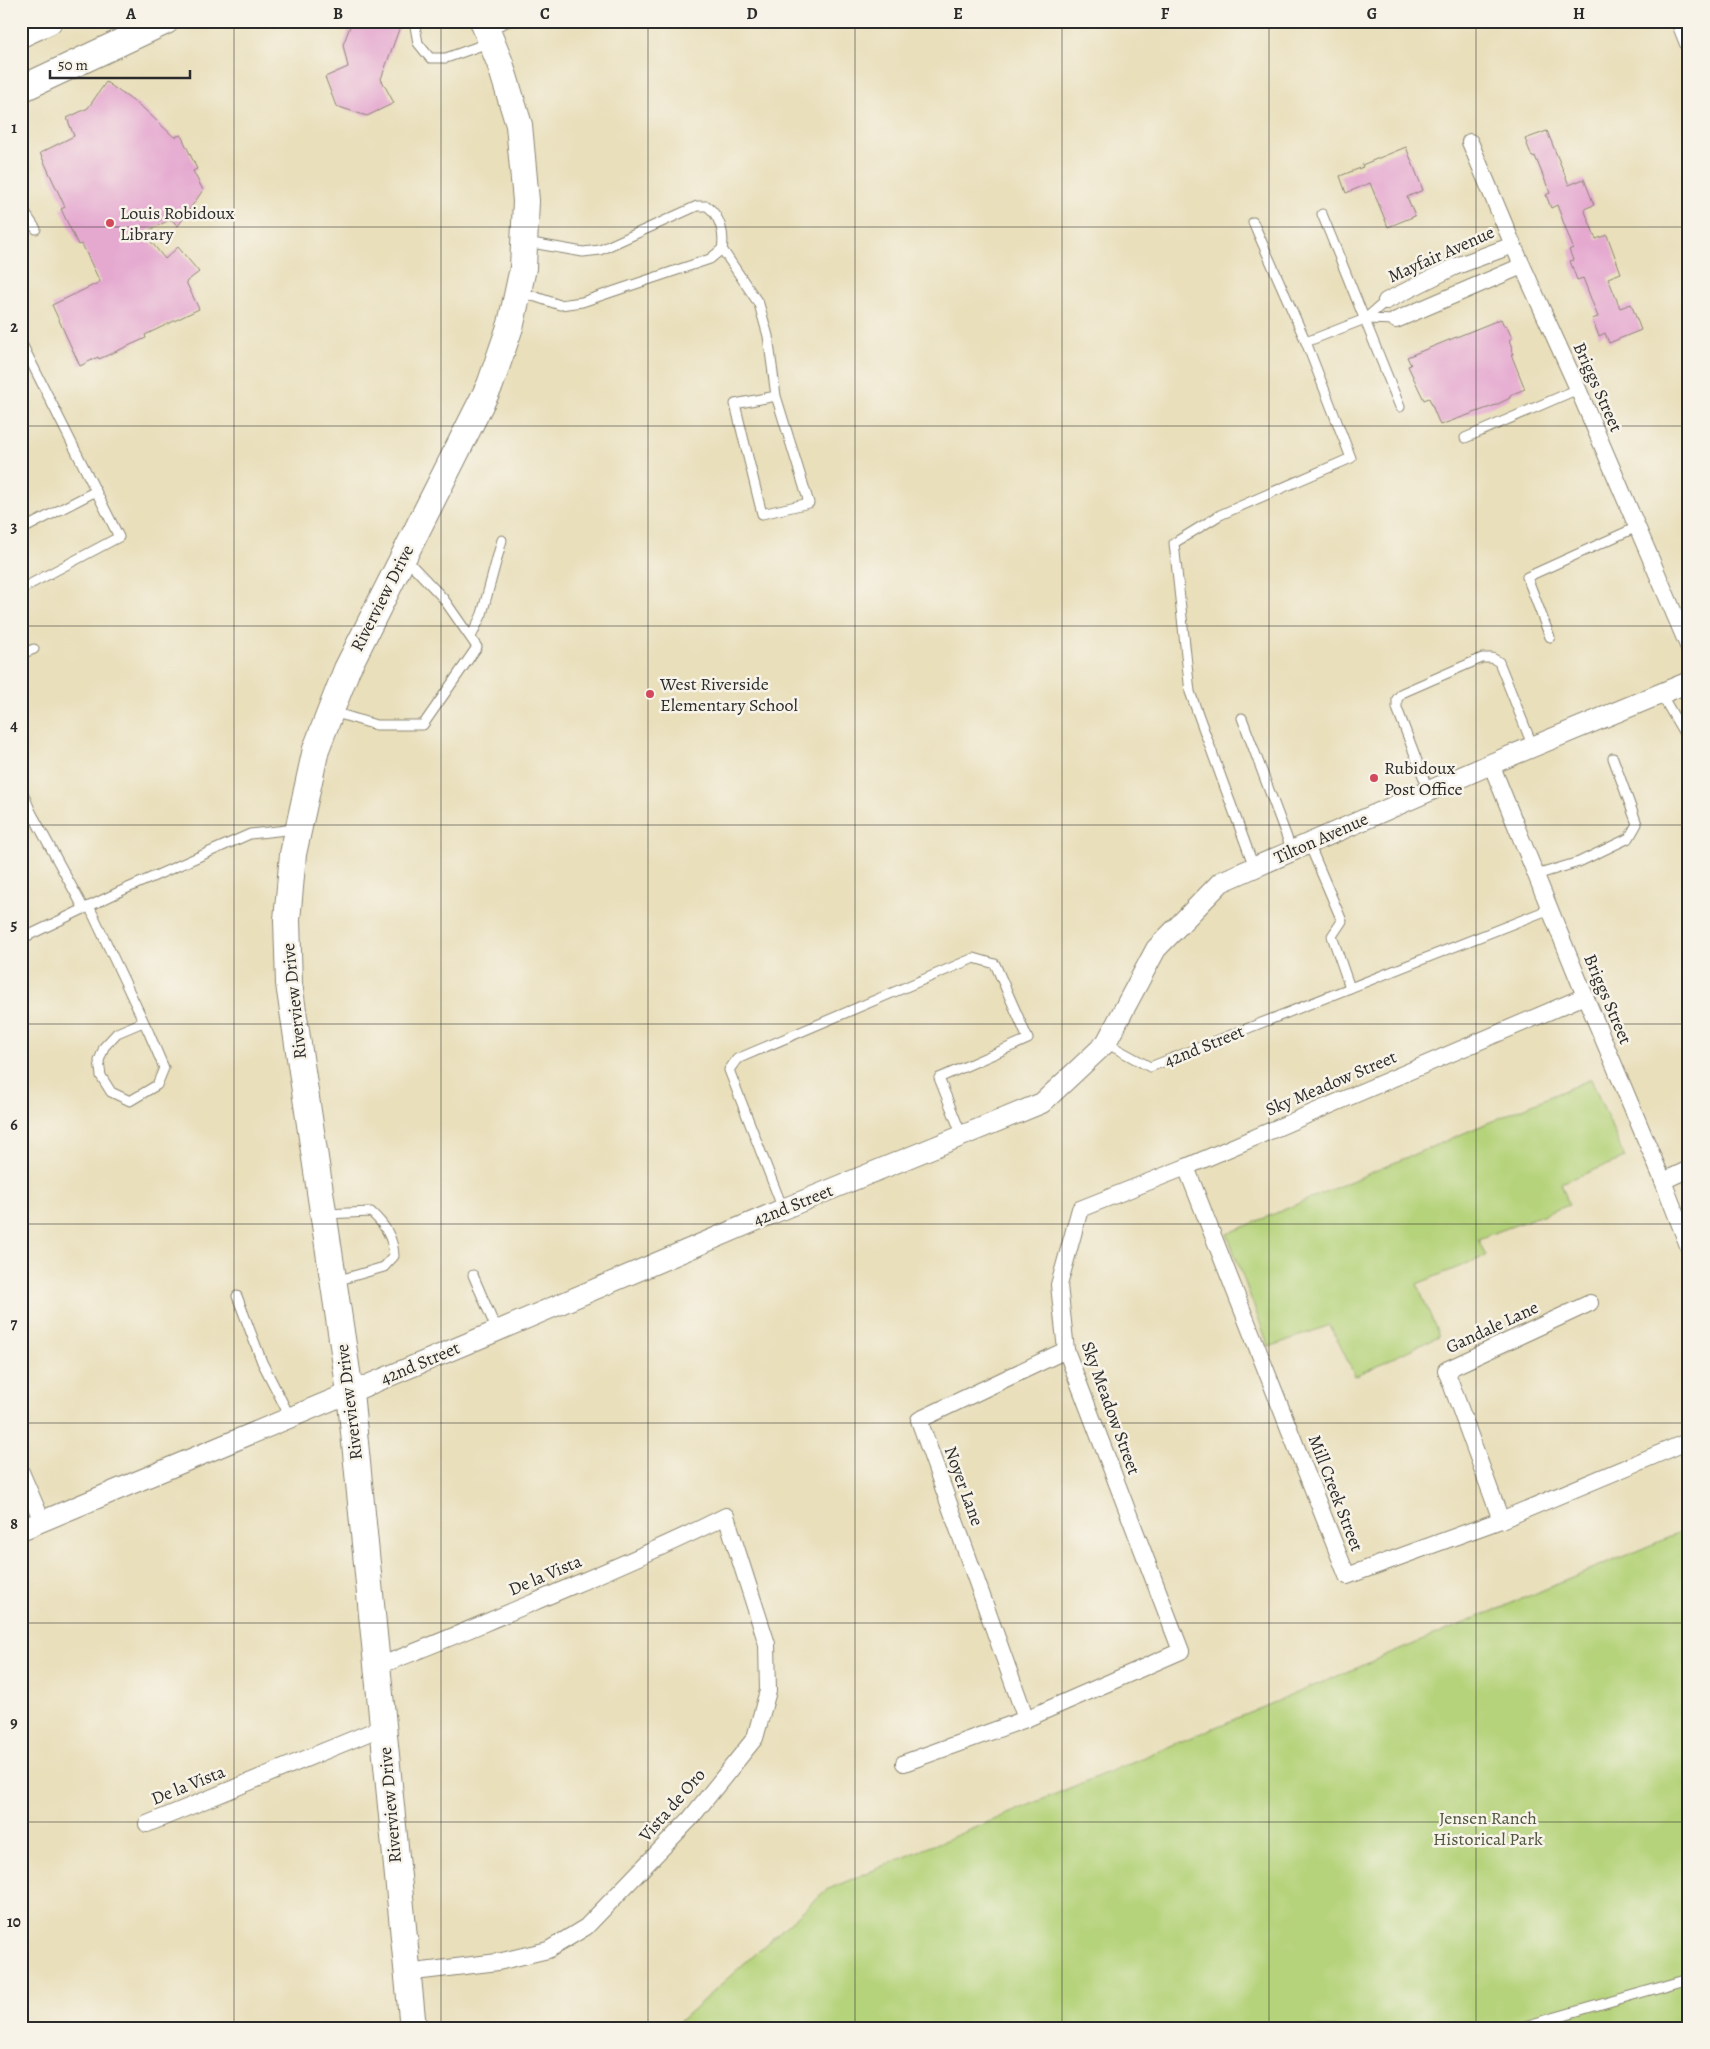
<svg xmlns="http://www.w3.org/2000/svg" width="1710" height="2049" font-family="Alegreya,serif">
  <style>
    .green { fill: #b5d37a; stroke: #707f52 }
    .building { fill: #e5a9d0 }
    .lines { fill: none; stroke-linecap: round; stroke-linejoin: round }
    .service-casing { stroke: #8a8573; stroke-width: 11 }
    .minor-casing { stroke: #8a8573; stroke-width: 18 }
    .tertiary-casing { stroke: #8a8573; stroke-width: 22 }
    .primary-casing { stroke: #8a8573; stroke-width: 28 }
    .service { stroke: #fff; stroke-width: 9 }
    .minor { stroke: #fff; stroke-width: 16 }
    .tertiary { stroke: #fff; stroke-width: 20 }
    .primary { stroke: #fff; stroke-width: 26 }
    .grid { fill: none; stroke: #2b2b2b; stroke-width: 1; stroke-opacity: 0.55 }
    .poi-dot { fill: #d1495b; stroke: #f7f3e8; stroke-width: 2 }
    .labels { text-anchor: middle; stroke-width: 5; stroke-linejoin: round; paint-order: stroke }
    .poi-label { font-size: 18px; fill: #2b2b2b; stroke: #f7f3e8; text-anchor: start }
    .street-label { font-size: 18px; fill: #2b2b2b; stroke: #f7f3e8 }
    .park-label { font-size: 18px; fill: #4e553f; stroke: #f7f3e8 }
    .neatline { fill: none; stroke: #2b2b2b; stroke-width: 2 }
    .grid-label { font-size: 16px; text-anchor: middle; font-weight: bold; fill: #2b2b2b }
  </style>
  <rect width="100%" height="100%" fill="#f7f3e8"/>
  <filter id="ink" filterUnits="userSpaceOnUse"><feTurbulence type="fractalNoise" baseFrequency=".02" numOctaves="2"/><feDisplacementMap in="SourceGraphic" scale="10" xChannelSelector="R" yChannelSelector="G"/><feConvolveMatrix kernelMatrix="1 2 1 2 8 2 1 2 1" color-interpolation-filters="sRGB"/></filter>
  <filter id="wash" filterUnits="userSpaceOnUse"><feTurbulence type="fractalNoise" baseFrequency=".0096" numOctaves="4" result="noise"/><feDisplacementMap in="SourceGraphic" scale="20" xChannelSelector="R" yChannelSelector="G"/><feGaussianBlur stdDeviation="1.12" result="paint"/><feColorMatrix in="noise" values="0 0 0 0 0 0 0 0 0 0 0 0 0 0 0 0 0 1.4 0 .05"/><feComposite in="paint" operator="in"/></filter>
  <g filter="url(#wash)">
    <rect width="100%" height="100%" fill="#e9dfbb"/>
    <!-- green -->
    <g class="green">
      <polygon points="1591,1079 1625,1158 1561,1183 1569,1205 1478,1239 1486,1256 1417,1284 1439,1336 1355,1376 1330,1325 1269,1347 1227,1234"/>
      <polygon points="1689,1529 1689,2028 678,2028 680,2021 826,1890"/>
    </g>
    <g id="blocks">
      <!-- building -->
      <g class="building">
        <polygon points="352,21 402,21 381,79 394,103 367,116 336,106 325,77 348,67 343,45"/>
        <polygon points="106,82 143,108 174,137 181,135 197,169 193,171 203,190 178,226 171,219 144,233 165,259 178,247 199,272 186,282 199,309 145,335 146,338 99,359 98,357 80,366 52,305 100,282 82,244 78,245 61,209 65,207 40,153 74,136 67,118 88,108"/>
        <polygon points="1547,131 1569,185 1584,179 1594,205 1584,209 1596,239 1607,235 1621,273 1608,278 1620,308 1631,304 1641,330 1609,343 1605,333 1599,336 1592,319 1598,317 1583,278 1577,280 1570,261 1573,260 1569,250 1573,248 1557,205 1551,208 1546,195 1550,193 1535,156 1532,157 1525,139"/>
        <polygon points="1406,147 1423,190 1407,197 1415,216 1388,227 1370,183 1346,193 1340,176 1363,167 1362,165"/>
        <polygon points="1501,319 1504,326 1506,325 1512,338 1509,340 1512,348 1511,349 1513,354 1511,354 1525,389 1510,395 1510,398 1496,405 1440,425 1429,398 1424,400 1414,379 1408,366 1411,365 1407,357"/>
      </g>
    </g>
  </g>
  <g filter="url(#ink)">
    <use href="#blocks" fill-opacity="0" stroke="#8a8573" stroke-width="1"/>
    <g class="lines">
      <defs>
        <g id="service">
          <polyline points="414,21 418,43 430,58 446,58 488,43"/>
          <polyline points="489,30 509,21"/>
          <polyline points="21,207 36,229"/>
          <polyline points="1322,214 1400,407"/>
          <polyline points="1253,222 1306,342 1365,319 1386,301"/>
          <polyline points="722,249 759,304 768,336 776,396 735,404 762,514 809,503 776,396"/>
          <path d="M521,292L560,305L582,302L710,259L722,249C725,234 720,216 707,206H697L600,250L583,252L526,242"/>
          <polyline points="1365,319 1396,320"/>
          <polyline points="21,342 119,537 21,589"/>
          <polyline points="1465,438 1578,389"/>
          <polyline points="21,530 96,491"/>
          <polyline points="471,637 482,614 502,540"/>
          <polyline points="1550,637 1527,577 1637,527"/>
          <polyline points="21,654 34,649"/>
          <polyline points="1661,694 1689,742"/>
          <polyline points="333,712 376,725 423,725 477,647 443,598 405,558"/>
          <polyline points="1242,718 1292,851"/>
          <polyline points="21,788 31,812"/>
          <polyline points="1429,792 1397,708 1397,699 1402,693 1482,658 1492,658 1499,662 1533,747"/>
          <polyline points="21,811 31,812 84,909"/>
          <polyline points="1309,844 1342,921 1332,936 1350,988"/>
          <polyline points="1254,867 1190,692 1174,543 1220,515 1351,458 1306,342"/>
          <polyline points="1536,875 1579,862 1629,838 1637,824 1613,758"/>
          <polyline points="89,906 149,1033 164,1068 157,1085 130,1101 111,1092 101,1076 99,1061 104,1047 117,1033 143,1022"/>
          <polyline points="21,939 121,891 250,834 295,829"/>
          <polyline points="1106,1043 1150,1067 1550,909"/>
          <polyline points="783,1209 729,1070 737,1059 974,958 995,964 1028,1039 939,1078 962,1136"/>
          <path d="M325,1214L371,1212C385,1225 393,1237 394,1256L384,1267L336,1281"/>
          <polyline points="473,1275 497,1331"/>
          <polyline points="237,1296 262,1362 290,1417"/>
          <polyline points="1518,2028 1689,1979"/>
        </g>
        <g id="minor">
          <polyline points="1679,21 1689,46"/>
          <polyline points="1470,142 1513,245 1578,389 1689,648"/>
          <polyline points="1386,301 1454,267 1513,245"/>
          <polyline points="1396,320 1522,266"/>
          <polyline points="1491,764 1585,996 1663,1181 1689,1248"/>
          <polyline points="1186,1167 1347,1576 1501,1520 1689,1441"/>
          <polyline points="1663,1181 1689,1169"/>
          <polyline points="21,1472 42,1521"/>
          <polyline points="1501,1520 1446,1370 1590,1303"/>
          <path d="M378,1666C430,1647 481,1624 532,1603C597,1575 663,1548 726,1516L767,1644L768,1691L755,1738L690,1819L586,1927L548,1950L498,1962L406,1973"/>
          <polyline points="1026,1719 919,1420 1066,1350"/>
          <polyline points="904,1763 1026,1719 1181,1651 1066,1350 1059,1285 1080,1209 1186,1167 1585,996"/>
          <polyline points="147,1824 383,1727"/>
        </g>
        <polyline id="tertiary" points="21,1530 497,1331 783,1209 1042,1103 1106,1043 1156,949 1221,882 1491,764 1689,682"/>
        <g id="primary">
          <polyline points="21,34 49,21"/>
          <polyline points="21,89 166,21"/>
          <polyline points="413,2028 350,1392 289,984 287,920 293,854 316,749 347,669 490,385 511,324 523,268 526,201 519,125 500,63 483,21"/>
        </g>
      </defs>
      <!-- service casing -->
      <use href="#service" class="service-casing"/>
      <!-- minor casing -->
      <use href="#minor" class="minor-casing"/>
      <!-- tertiary casing -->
      <use href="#tertiary" class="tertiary-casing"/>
      <!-- primary casing -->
      <use href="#primary" class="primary-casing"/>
      <!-- service -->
      <use href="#service" class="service"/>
      <!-- minor -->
      <use href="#minor" class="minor"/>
      <!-- tertiary -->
      <use href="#tertiary" class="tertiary"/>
      <!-- primary -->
      <use href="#primary" class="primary"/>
    </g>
  </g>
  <!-- grid -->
  <path class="grid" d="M234,21V2028M441,21V2028M648,21V2028M855,21V2028M1062,21V2028M1269,21V2028M1476,21V2028M21,227H1689M21,426H1689M21,626H1689M21,825H1689M21,1024H1689M21,1224H1689M21,1423H1689M21,1623H1689M21,1822H1689"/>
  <!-- markers -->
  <g class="poi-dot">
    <circle cx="110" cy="223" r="5"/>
    <circle cx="650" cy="694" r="5"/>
    <circle cx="1374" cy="778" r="5"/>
  </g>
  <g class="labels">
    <!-- poi labels -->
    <g class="poi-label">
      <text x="120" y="219">Louis Robidoux<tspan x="120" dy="21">Library</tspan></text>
      <text x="660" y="690">West Riverside<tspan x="660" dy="21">Elementary School</tspan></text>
      <text x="1384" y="774">Rubidoux<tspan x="1384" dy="21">Post Office</tspan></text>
    </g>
    <!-- street labels -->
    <g class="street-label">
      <text transform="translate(1441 254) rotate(-24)" y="6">Mayfair Avenue</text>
      <text transform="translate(1598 387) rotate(66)" y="6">Briggs Street</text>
      <text transform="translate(382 598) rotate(-63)" y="6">Riverview Drive</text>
      <text transform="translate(1321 838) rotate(-24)" y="6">Tilton Avenue</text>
      <text transform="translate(1608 999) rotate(67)" y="6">Briggs Street</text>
      <text transform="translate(294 1001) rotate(-96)" y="6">Riverview Drive</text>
      <text transform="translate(1204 1046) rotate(-22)" y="6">42nd Street</text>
      <text transform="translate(1331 1083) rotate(-23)" y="6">Sky Meadow Street</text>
      <text transform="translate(793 1205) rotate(-22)" y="6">42nd Street</text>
      <text transform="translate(1492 1327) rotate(-25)" y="6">Gandale Lane</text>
      <text transform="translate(420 1363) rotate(-23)" y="6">42nd Street</text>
      <text transform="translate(349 1402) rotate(-97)" y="6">Riverview Drive</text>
      <text transform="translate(1111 1408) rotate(70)" y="6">Sky Meadow Street</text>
      <text transform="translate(964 1486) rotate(70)" y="6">Noyer Lane</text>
      <text transform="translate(1336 1493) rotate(69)" y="6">Mill Creek Street</text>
      <text transform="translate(545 1575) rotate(-23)" y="6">De la Vista</text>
      <text transform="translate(188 1785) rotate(-22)" y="6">De la Vista</text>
      <text transform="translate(390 1805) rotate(-95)" y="6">Riverview Drive</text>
      <text transform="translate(672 1805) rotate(-49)" y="6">Vista de Oro</text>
    </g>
    <!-- park labels -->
    <g class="park-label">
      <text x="1488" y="1824">Jensen Ranch<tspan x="1488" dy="21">Historical Park</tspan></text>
    </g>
  </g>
  <!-- margin -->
  <rect width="1710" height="2049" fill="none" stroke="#f7f3e8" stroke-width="55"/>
  <!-- scale -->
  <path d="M50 70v8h140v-8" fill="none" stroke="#2b2b2b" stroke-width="2.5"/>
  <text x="58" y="70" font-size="15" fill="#2b2b2b" stroke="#f7f3e8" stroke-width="4" paint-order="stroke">50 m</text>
  <rect x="28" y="28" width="1654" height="1994" class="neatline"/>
  <g class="grid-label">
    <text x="131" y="19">A</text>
    <text x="338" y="19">B</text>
    <text x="545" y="19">C</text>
    <text x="752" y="19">D</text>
    <text x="958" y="19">E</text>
    <text x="1165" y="19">F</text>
    <text x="1372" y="19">G</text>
    <text x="1579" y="19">H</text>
    <text x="14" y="133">1</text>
    <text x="14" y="332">2</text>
    <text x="14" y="532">3</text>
    <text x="14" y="731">4</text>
    <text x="14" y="930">5</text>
    <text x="14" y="1130">6</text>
    <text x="14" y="1329">7</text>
    <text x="14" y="1529">8</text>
    <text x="14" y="1728">9</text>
    <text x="14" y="1927">10</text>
  </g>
</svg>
